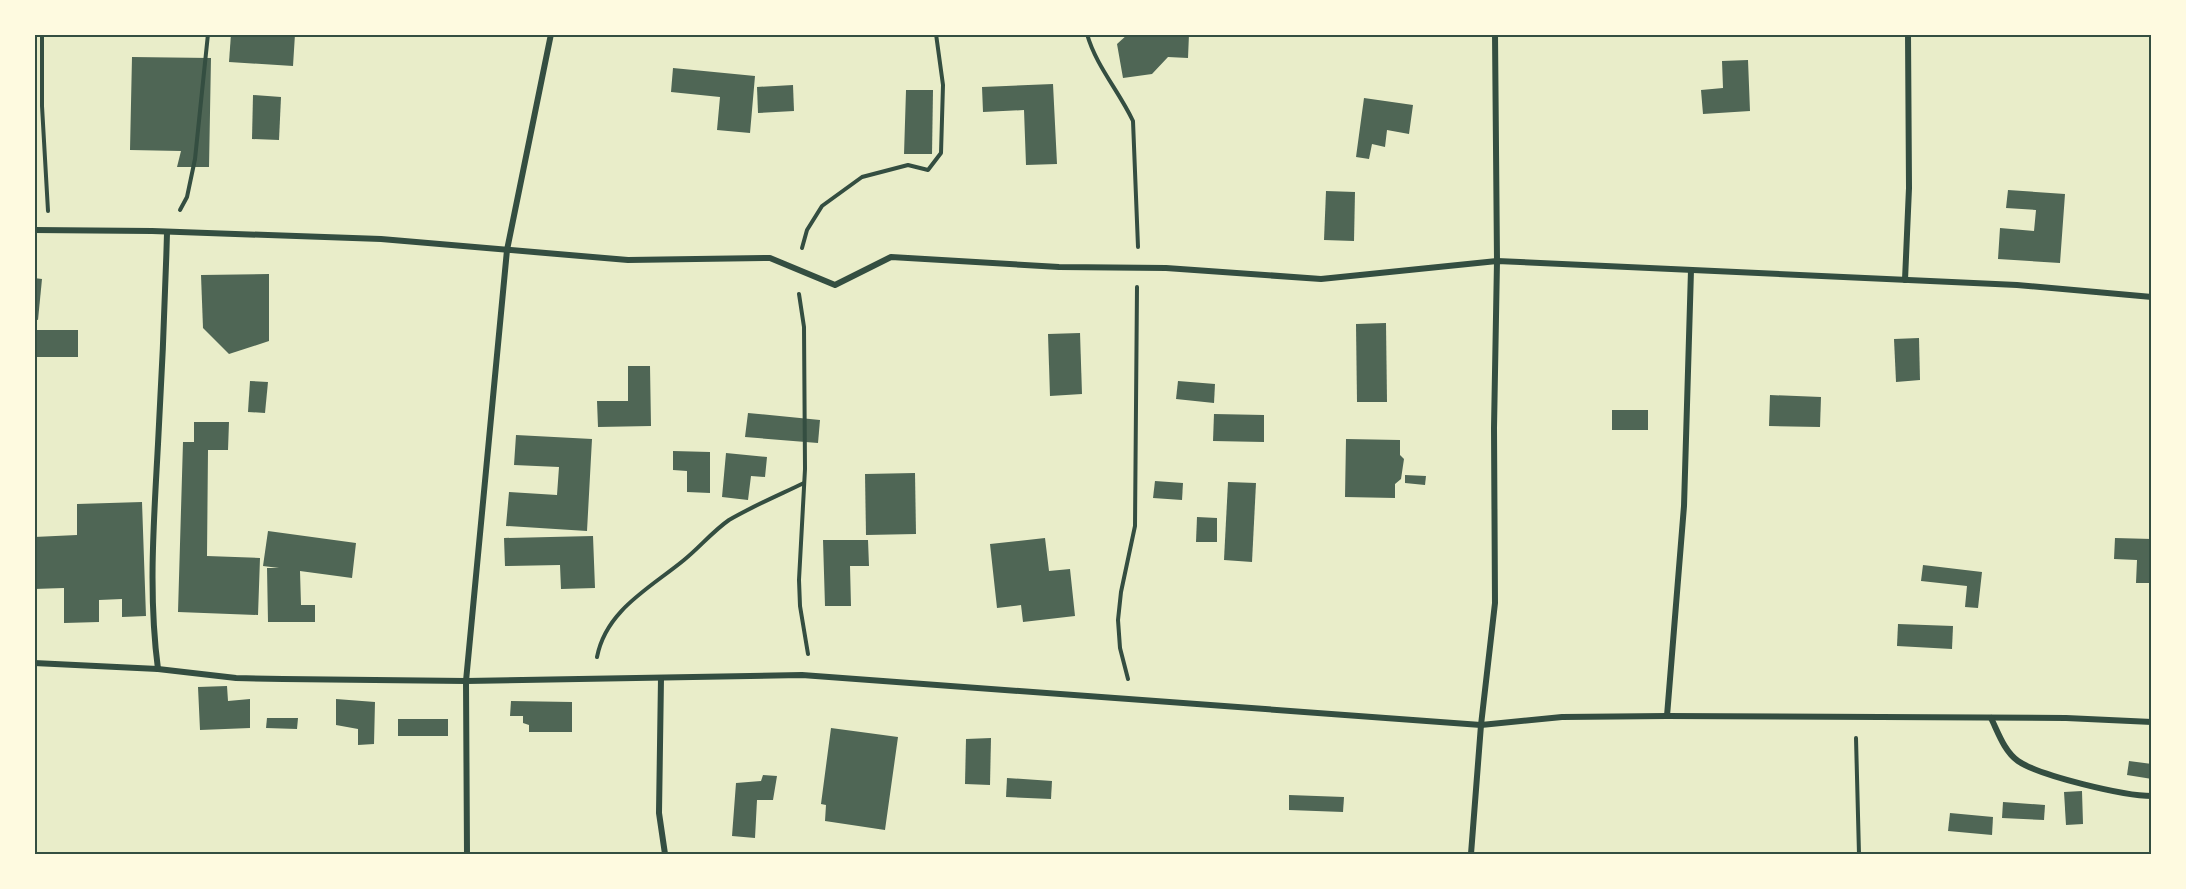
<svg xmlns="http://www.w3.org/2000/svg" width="2186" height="889" font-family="Roboto,sans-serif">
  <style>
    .building { fill: #4f6655 }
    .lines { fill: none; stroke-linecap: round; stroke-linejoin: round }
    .path { stroke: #344e41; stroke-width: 4 }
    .minor { stroke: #344e41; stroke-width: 6 }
    .neatline { fill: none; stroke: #344e41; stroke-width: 2 }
  </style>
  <rect width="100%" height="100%" fill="#e9edc9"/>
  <!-- building -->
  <g class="building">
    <polygon points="231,34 295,34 293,66 229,62"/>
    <polygon points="1128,34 1189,34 1188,58 1168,57 1152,74 1123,78 1117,44"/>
    <polygon points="132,57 211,58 209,167 177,167 181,151 130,150"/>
    <polygon points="1748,60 1750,111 1703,114 1701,90 1723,88 1722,61"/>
    <polygon points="673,68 755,76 750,133 717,130 720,97 671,92"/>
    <polygon points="1053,84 1057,164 1026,165 1024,110 983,112 982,87"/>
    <polygon points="793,85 794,111 758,113 757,87"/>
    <polygon points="906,90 933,90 932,154 904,154"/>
    <polygon points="253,95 281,97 279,140 252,139"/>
    <polygon points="1364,98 1413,105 1409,134 1387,130 1385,147 1372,144 1369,159 1356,157"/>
    <polygon points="2008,190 2065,194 2060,263 1998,259 2000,228 2034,231 2036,210 2006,208"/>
    <polygon points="1326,191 1355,192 1354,241 1324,240"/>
    <polygon points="269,274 269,341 229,354 203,328 201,275"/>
    <polygon points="34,278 42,279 38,320 34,319"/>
    <polygon points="1386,323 1387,402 1357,402 1356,324"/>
    <rect x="34" y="330" width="44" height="27"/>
    <polygon points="1080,333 1082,394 1050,396 1048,334"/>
    <polygon points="1919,338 1920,380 1896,382 1894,339"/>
    <polygon points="628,366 650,366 651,426 598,427 597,401 628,401"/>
    <polygon points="250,381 268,382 265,413 248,412"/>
    <polygon points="1178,381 1215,384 1214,403 1176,399"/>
    <polygon points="1770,395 1821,397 1820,427 1769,426"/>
    <rect x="1612" y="410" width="36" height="20"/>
    <polygon points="748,413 820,420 818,443 745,437"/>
    <polygon points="1214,414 1264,415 1264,442 1213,441"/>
    <polygon points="194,422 229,422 228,450 208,450 207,556 260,558 258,615 178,612 183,442 194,442"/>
    <polygon points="516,435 592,439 587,531 506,526 509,492 557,495 559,467 514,465"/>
    <polygon points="1346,439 1400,440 1400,455 1404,459 1401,479 1395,484 1395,498 1345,497"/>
    <polygon points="673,451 710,452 710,493 687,492 687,471 673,470"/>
    <polygon points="726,453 767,457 765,477 751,476 748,500 722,497"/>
    <polygon points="915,473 916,534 866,535 865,474"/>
    <polygon points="1405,475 1426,476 1425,485 1405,483"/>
    <polygon points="1155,481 1183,483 1182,500 1153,498"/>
    <polygon points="1228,482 1256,483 1252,562 1224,560"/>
    <polygon points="142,502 146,616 122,617 122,599 99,600 99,622 64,623 64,588 34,589 34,537 77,535 77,504"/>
    <polygon points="1197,517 1217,518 1217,542 1196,542"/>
    <polygon points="268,531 356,543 352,578 300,571 301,605 315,605 315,622 268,622 267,568 279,568 263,566"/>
    <polygon points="593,536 595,588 561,589 560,565 505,566 504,538"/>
    <polygon points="1045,538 1049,571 1070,569 1075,616 1023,622 1021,605 997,608 990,544"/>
    <polygon points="2115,538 2152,539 2152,583 2136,583 2137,560 2114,559"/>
    <polygon points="823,540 868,540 869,566 850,566 851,606 825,606"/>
    <polygon points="1923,565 1982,572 1978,608 1965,607 1967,586 1921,581"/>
    <polygon points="1898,624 1953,626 1952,649 1897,646"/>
    <polygon points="227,686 228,701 250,699 250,728 200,730 198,687"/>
    <polygon points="336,699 375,702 374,744 358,745 358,729 336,725"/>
    <polygon points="511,701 572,702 572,732 529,732 529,725 523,723 523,716 510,716"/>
    <polygon points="267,718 298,718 297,729 266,728"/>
    <rect x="398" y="719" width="50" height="17"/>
    <polygon points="831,728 898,737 885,830 825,821 826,805 821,804"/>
    <polygon points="991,738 990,785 965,784 966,739"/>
    <polygon points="2129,761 2152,764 2152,779 2127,775"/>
    <polygon points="763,775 777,776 773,800 757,800 755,838 732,836 736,783 761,781"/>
    <polygon points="1007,778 1052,781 1051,799 1006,797"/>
    <polygon points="2082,791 2083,824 2066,825 2064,792"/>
    <polygon points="1289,795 1344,797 1343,812 1289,810"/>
    <polygon points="2003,802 2045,805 2044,820 2002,818"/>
    <polygon points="1950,813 1993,817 1992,835 1948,831"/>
  </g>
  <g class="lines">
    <!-- path -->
    <g class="path">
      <polyline points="42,34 42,106 48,211"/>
      <path d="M1087,34C1096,66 1119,91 1133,121L1138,247"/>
      <polyline points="180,210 187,197 195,159 208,34"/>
      <polyline points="802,248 807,230 822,206 862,177 908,165 928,170 941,153 943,85 936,34"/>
      <polyline points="799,294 804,327 805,469 799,580 800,606 808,654"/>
      <path d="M597,657C606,610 650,588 684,560C699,548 713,531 729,520C753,506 779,495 804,483"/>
      <polyline points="1128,679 1120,648 1118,620 1121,592 1135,526 1137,287"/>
      <polyline points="1856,738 1859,854"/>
    </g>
    <!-- minor -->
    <g class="minor">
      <polyline points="34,230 152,231 381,239 628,260 770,258 835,285 891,257 1059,267 1166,268 1321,279 1497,261 2017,285 2152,297"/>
      <polyline points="1905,280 1909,188 1908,34"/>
      <polyline points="34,663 158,669 236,678 283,679 466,681 802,675 1481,725 1562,717 1667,716 2066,718 2152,722"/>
      <path d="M158,669C148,594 154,519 158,444C162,374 165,304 167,233"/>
      <polyline points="661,678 659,813 665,854"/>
      <polyline points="1667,716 1684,506 1691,270"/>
      <path d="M1991,718C1998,732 2004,751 2018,761C2040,776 2124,796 2152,796"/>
      <polyline points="467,854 466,681 507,250 551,34"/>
      <polyline points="1471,854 1481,725 1495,603 1494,428 1497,261 1495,34"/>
    </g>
  </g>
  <!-- border -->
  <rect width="2186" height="889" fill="none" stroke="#fefae0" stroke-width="72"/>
  <rect x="36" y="36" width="2114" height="817" class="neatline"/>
</svg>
